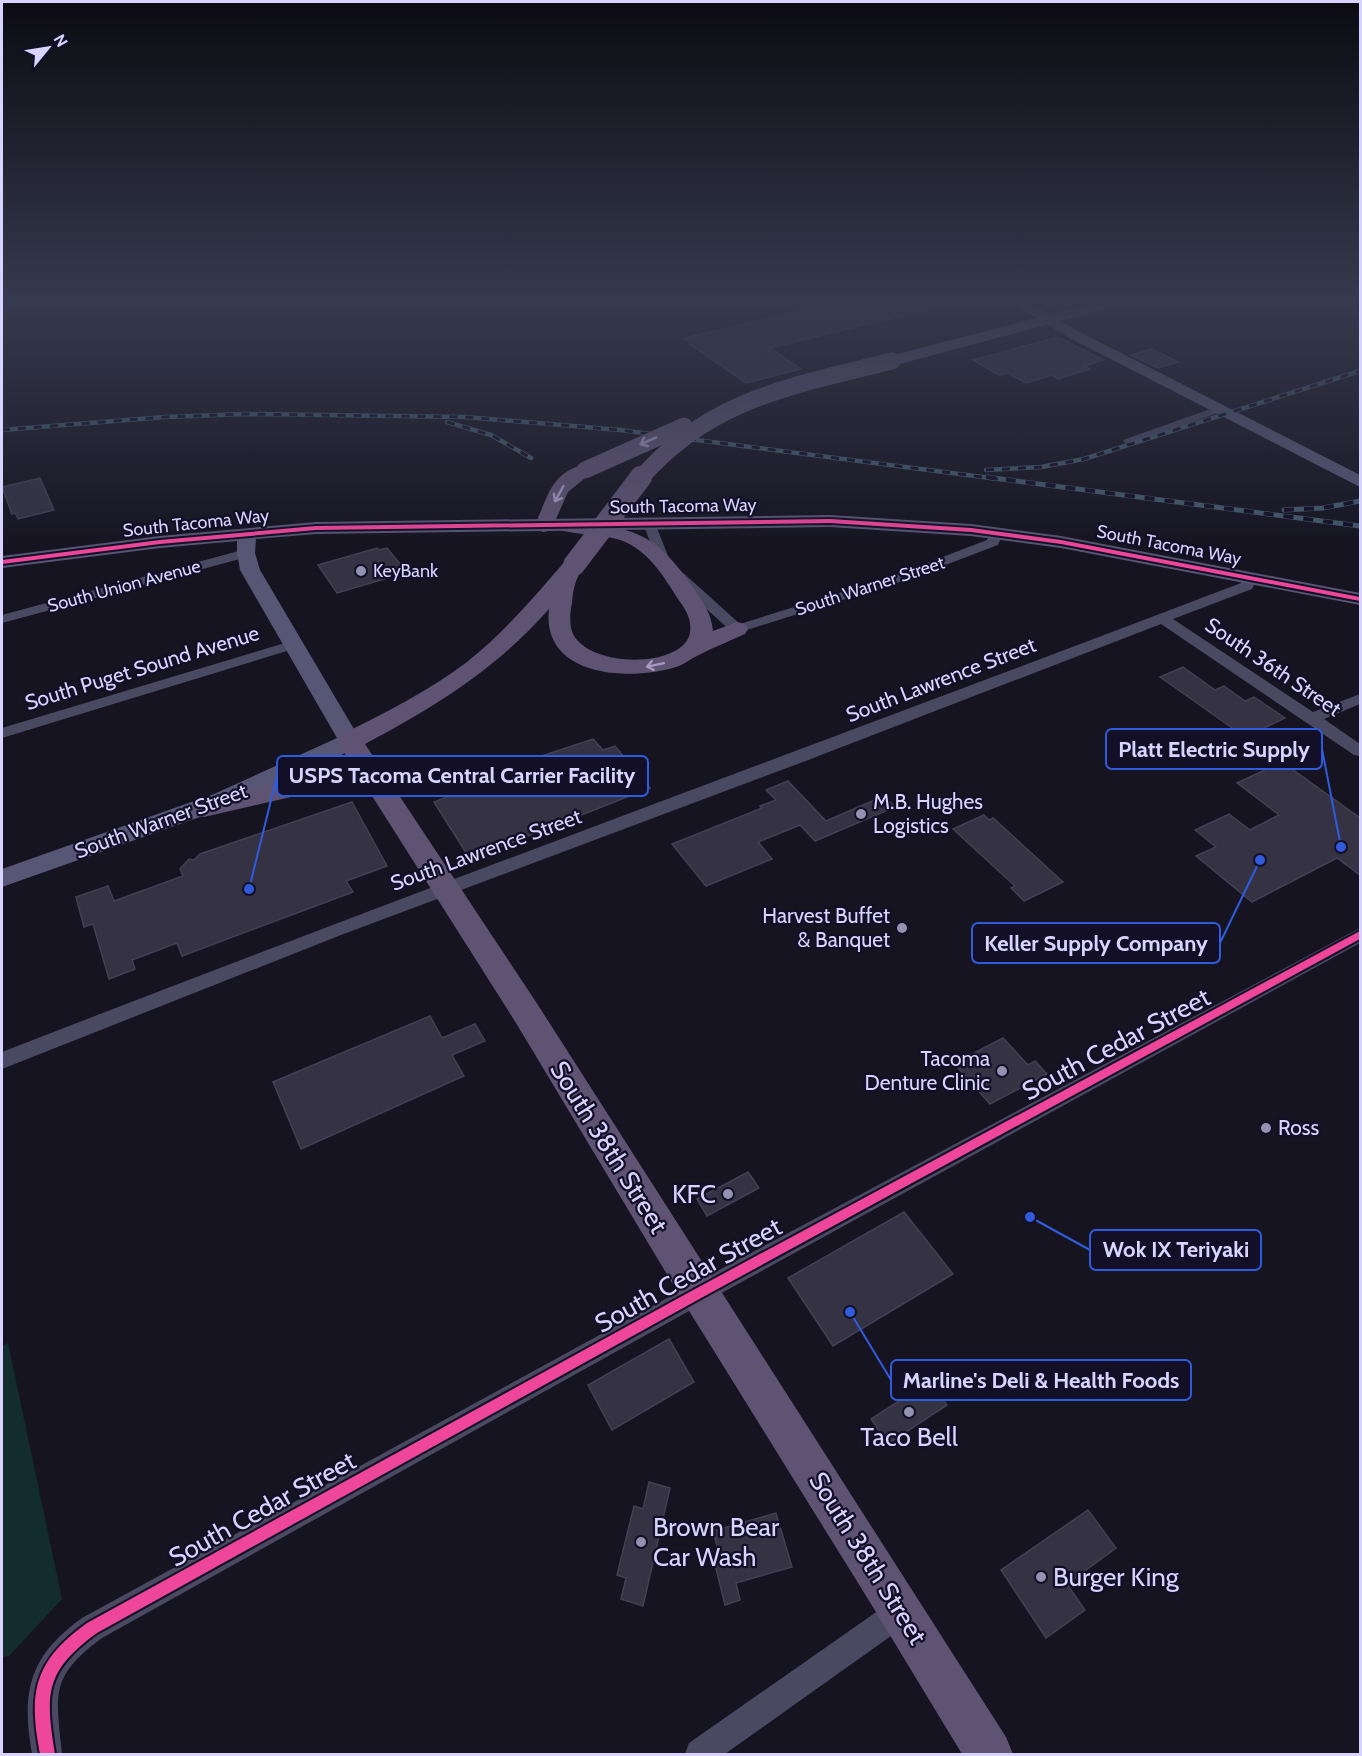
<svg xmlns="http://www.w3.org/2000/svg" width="1362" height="1756" font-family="Cabin,sans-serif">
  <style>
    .green { fill: #132c2d }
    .building { fill: #343243; stroke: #433f54; stroke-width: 1.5 }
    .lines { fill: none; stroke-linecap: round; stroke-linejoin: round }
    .street { fill: #4a4962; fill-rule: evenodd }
    .secondary { fill: #575674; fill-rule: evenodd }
    .primary { fill: #5e5373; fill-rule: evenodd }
    .rail-far1-casing { stroke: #43596b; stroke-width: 4.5 }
    .rail-casing { stroke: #43596b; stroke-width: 5 }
    .rail-far1 { stroke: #130f26; stroke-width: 3; stroke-dasharray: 8; stroke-linecap: butt }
    .rail { stroke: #130f26; stroke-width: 4; stroke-dasharray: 10; stroke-linecap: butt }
    .primary-bridge-far1 { stroke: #5e5373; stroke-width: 17 }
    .primary-bridge { stroke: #5e5373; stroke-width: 22 }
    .cycleway-casing { stroke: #130f26; stroke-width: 4 }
    .cycleway { fill: #ed469a; fill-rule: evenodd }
    .oneway { stroke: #a29ac0 }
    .poi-dot { fill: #9591b1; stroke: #130f26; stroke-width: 2 }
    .labels { text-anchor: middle; stroke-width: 4.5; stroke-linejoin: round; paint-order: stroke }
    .far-street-label { font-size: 18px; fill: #d9d4ff; stroke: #130f26 }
    .far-poi-label { font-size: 18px; fill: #d9d4ff; stroke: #130f26; text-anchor: start }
    .street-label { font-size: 21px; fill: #d9d4ff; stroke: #130f26 }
    .poi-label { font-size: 21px; fill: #d9d4ff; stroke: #130f26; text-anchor: start }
    .near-street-label { font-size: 26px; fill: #d9d4ff; stroke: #130f26 }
    .near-poi-label { font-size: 26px; fill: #d9d4ff; stroke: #130f26; text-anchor: start }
    .leader { fill: none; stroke: #305bdc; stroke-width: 2 }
    .callout-dot { fill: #305bdc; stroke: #130f26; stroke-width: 2 }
    .callout { fill: #130f26; stroke: #305bdc; stroke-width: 2 }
    .callout-label { font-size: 22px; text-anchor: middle; font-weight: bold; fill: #d9d4ff }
  </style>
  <rect width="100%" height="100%" fill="#161421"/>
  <!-- green -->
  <polygon class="green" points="8,1343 62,1599 9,1656 2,1657 2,1346"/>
  <!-- building -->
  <g class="building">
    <polygon points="871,302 938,302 938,307 770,348 801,369 746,383 691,345 693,345 684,338 834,303 844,308"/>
    <polygon points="1058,337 1103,360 1084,366 1090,369 1058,379 1052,375 1026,383 1008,373 999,375 973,360"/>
    <polygon points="1152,349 1178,362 1158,368 1131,355"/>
    <polygon points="40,478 54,510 18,519 15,513 12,514 2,487"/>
    <polygon points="377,548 379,550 387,548 405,570 396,572 398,575 337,593 318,565"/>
    <polygon points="1183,667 1215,690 1224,686 1245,701 1254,697 1285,718 1245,737 1160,677"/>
    <polygon points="593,739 603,750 615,746 629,763 632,761 648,780 644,781 650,788 470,859 434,802 447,797 441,789"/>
    <polygon points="1282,762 1360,818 1360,875 1337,858 1252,902 1196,856 1216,847 1195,830 1229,814 1250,830 1279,815 1237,783"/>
    <polygon points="788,781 826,821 884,796 895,807 815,841 800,825 758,842 772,859 706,886 672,844 762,808 760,806 776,800 766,790"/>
    <polygon points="352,802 387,866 346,881 353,892 182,956 177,943 132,960 135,969 109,979 93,924 84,927 76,897 108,886 114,901 183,876 180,869 189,859 194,860 200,854"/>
    <polygon points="984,815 989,820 993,818 1063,882 1024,901 1011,888 1015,886 953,829"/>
    <polygon points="430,1016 442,1038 475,1024 485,1041 452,1055 464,1076 301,1149 273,1082"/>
    <polygon points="1003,1038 1028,1065 1035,1061 1047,1074 990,1104 958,1068 957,1062"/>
    <polygon points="748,1172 759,1188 707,1216 697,1199"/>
    <polygon points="904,1212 953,1274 833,1346 788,1278"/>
    <polygon points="669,1339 694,1382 612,1430 588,1385"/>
    <polygon points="930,1381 947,1405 888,1444 871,1419"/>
    <polygon points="649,1482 670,1488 643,1606 621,1599 626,1578 617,1575 634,1506 643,1509"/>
    <polygon points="1088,1510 1116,1548 1067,1584 1085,1610 1046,1638 1001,1570"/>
    <polygon points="776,1513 792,1567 736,1583 740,1600 725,1605 713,1556 719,1554 713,1531"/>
  </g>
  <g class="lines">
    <!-- street -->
    <g class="street">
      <polygon points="1219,406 1225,409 1223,411 1133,443 1125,443 1123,440"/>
      <polygon points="649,519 655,523 670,561 740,624 893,576 987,540 991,530 996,529 1003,533 998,545 903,581 737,633 732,632 659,566 643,523"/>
      <polygon points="246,549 251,550 253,553 251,556 2,623 2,615"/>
      <path d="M1251,573L1258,577L1252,589L1173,619L1313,712L1360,694V704L1324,719L1360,744V756L1354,755L1161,624L803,762L341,935L2,1069V1052C413,892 829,740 1241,583L1246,574Z"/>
      <polygon points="295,640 302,644 300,647 2,738 2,728"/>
      <path d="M1360,928V943L707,1301L102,1638C49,1677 56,1694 62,1754H32C21,1692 29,1656 82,1618L691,1285Z"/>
      <polygon points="902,1597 912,1601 916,1611 912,1621 725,1754 685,1754 689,1743 892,1601"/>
    </g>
    <!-- secondary -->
    <g class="secondary">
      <polygon points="1010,302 1027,302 1078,331 1360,475 1360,487 1068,337"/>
      <polygon points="830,515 971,524 1061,536 1360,593 1360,605 1061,548 971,536 830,527 316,534 256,539 255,553 260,570 361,741 358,746 317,768 231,806 2,887 2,869 214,794 337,738 240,570 237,553 237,541 160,548 2,568 2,556 160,536 316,522"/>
    </g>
    <!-- primary -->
    <g class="primary">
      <polygon points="1098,302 1124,302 1122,305 892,366 886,365 884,361 886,357"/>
      <path d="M585,464L592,466L595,470L568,492L551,530L544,532L537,530L534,526C548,499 549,473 585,464Z"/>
      <path d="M566,520C631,529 652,528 692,586C703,603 711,611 713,631L737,622L745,624L748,629L745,634C730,641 714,647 699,655C692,658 686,663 679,666C632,682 541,678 549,609C495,670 436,706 365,744L538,1005L1006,1737L1013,1754H962L868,1599L686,1306L516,1023L360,777L295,796L204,817L194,814L191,808L194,802L293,779L350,762L337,741L341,735C384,713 429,691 467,662C505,632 535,596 566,560L574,559L582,560L585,565C575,580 574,585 572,603C570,612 569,625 573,634C592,670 686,667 690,632C692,618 685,609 678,599C663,575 646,547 617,539C598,534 578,535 559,530L556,526L559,522Z"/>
    </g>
    <defs>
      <g id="rail-far1">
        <polyline points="447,422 491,435 531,458"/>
        <polyline points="2,430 165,417 245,414 465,417 620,430 998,479"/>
        <polyline points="986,470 1041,467 1084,459 1360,371"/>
      </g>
      <g id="rail">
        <polyline points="986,477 1360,526"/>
        <polyline points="1284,510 1323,508 1360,501"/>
      </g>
    </defs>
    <!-- rail-far1 casing -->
    <use href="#rail-far1" class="rail-far1-casing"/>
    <!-- rail casing -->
    <use href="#rail" class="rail-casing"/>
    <!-- rail-far1 -->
    <use href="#rail-far1" class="rail-far1"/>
    <!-- rail -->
    <use href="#rail" class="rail"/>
    <!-- primary-bridge-far1 -->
    <g class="primary-bridge-far1">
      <polyline points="585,470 684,426"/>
      <path d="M640,479C710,398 793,386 892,361"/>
    </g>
    <!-- primary-bridge -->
    <polyline class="primary-bridge" points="574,565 641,477"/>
    <defs>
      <g id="cycleway">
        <polygon points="830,519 971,528 1061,540 1360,597 1360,601 1061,544 971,532 830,523 316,530 160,544 2,564 2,560 160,540 316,526"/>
        <path d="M1360,931V939L703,1297L97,1633C45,1671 45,1693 55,1754H40C28,1692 34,1661 87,1623L695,1289Z"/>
      </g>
    </defs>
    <!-- cycleway casing -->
    <use href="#cycleway" class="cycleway-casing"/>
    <!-- cycleway -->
    <use href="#cycleway" class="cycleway"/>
  </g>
  <!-- one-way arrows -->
  <defs><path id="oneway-shaft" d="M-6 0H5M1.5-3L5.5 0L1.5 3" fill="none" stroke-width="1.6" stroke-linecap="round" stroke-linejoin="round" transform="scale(1.5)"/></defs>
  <g class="oneway">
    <use href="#oneway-shaft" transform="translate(648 441) rotate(156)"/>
    <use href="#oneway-shaft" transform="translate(559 494) rotate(119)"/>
    <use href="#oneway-shaft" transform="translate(655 665) rotate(168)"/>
  </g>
  <!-- sky -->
  <linearGradient id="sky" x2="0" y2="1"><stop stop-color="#0c0b12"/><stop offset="0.55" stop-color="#363a4e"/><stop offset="1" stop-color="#363a4e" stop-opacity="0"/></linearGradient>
  <rect width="1362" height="548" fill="url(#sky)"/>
  <!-- markers -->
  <g class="poi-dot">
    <circle cx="361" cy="571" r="6"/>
    <circle cx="861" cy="814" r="6"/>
    <circle cx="902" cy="928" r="6"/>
    <circle cx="1002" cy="1071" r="6"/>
    <circle cx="1266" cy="1128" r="6"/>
    <circle cx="728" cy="1194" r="6"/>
    <circle cx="909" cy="1412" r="6"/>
    <circle cx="641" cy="1542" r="6"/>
    <circle cx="1041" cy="1577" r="6"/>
  </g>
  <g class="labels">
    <!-- far-street labels -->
    <g class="far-street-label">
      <text transform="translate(683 506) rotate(-1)" y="6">South Tacoma Way</text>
      <text transform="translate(196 523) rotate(-6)" y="6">South Tacoma Way</text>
      <text transform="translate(1169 545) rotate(11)" y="6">South Tacoma Way</text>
      <text transform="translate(124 586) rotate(-15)" y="6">South Union Avenue</text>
      <text transform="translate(870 586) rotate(-18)" y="6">South Warner Street</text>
    </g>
    <!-- far-poi labels -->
    <g class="far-poi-label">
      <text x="373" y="577">KeyBank</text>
    </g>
    <!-- street labels -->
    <g class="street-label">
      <text transform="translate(1273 667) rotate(34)" y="7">South 36th Street</text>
      <text transform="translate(142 668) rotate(-17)" y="7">South Puget Sound Avenue</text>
      <text transform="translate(941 680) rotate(-21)" y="7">South Lawrence Street</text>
      <text transform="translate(161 821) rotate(-20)" y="7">South Warner Street</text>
      <text transform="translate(486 850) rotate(-20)" y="7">South Lawrence Street</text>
    </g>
    <!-- poi labels -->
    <g class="poi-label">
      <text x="873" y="809">M.B. Hughes<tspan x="873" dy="24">Logistics</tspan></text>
      <text x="890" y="923" text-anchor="end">Harvest Buffet<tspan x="890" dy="24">&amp; Banquet</tspan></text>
      <text x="990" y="1066" text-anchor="end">Tacoma<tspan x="990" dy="24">Denture Clinic</tspan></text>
      <text x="1278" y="1135">Ross</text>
    </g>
    <!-- near-street labels -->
    <g class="near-street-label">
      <text transform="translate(1116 1044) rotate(-28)" y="9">South Cedar Street</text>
      <text transform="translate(609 1147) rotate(58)" y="9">South 38th Street</text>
      <text transform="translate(688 1275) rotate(-29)" y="9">South Cedar Street</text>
      <text transform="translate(262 1509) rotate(-29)" y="9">South Cedar Street</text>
      <text transform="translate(868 1558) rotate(58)" y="9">South 38th Street</text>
    </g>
    <!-- near-poi labels -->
    <g class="near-poi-label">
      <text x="716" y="1203" text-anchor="end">KFC</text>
      <text x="909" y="1446" text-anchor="middle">Taco Bell</text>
      <text x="653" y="1536">Brown Bear<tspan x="653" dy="30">Car Wash</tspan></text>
      <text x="1053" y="1586">Burger King</text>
    </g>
  </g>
  <!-- callouts -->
  <path class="leader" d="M1341 847L1322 749M249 889L277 776M1260 860L1220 943M1030 1217L1090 1250M850 1312L891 1380"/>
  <g class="callout-dot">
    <circle cx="1341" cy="847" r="6"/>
    <circle cx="249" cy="889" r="6"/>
    <circle cx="1260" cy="860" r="6"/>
    <circle cx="1030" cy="1217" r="6"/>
    <circle cx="850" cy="1312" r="6"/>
  </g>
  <g class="callout">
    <rect x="1106" y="729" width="216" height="40" rx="6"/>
    <rect x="277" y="756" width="371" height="40" rx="6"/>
    <rect x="972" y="923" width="248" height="40" rx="6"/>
    <rect x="1090" y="1230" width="171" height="40" rx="6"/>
    <rect x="891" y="1360" width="300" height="40" rx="6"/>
  </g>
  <g class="callout-label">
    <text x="1214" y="757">Platt Electric Supply</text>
    <text x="462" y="783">USPS Tacoma Central Carrier Facility</text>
    <text x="1096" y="951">Keller Supply Company</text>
    <text x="1176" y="1257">Wok IX Teriyaki</text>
    <text x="1041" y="1388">Marline's Deli &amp; Health Foods</text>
  </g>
  <!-- border -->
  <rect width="1362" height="1756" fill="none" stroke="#d9d4ff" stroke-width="6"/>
  <!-- north arrow -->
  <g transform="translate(48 48) rotate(60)" stroke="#130f26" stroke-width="4.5" paint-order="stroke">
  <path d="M0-4.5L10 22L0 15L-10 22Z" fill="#d9d4ff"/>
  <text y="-9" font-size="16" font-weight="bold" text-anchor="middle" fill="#d9d4ff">N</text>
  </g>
</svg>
